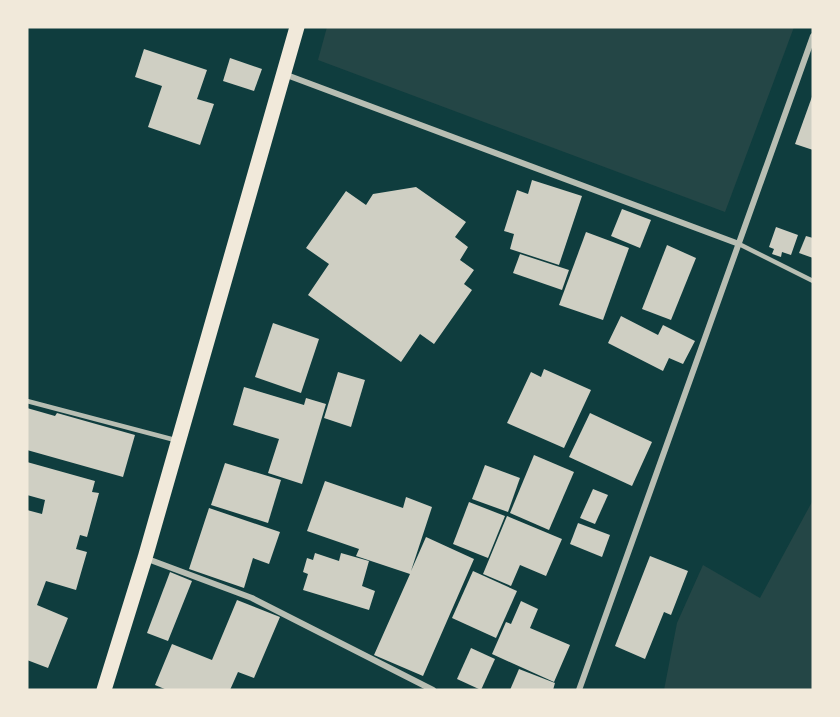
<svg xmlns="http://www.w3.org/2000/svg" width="840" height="717" font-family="Helvetica,sans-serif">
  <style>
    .green { fill: #244646 }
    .building { fill: #cfcfc3 }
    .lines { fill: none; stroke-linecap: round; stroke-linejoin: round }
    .service { stroke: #b8beb3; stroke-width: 4.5 }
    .minor { stroke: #b8beb3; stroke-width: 6 }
    .primary { stroke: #f1e9da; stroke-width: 15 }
  </style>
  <rect width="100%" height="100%" fill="#0f3d3e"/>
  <!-- green -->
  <g class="green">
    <polygon points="327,27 794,27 725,212 318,60"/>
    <polygon points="813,500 813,690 664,690 677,623 703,565 760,598"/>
  </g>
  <!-- building -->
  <g class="building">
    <polygon points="144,49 207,70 197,99 214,104 200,145 148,127 162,86 135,77"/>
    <polygon points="230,58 262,69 254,91 223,81"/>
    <polygon points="813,94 813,150 795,144"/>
    <polygon points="532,180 582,196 559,265 510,249 514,234 504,231 517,190 528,194"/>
    <polygon points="416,187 466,222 455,237 468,247 460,260 474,270 464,284 472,290 434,344 420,334 401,362 308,295 329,264 306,248 346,191 366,205 373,194"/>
    <polygon points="622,209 651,220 640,248 611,236"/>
    <polygon points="776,227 798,235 791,255 782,252 781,257 772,254 774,249 769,247"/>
    <polygon points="586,232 629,248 603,320 559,305"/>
    <polygon points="806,236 813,238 813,258 799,253"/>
    <polygon points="667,245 696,258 671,320 642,309"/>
    <polygon points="520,254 569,270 562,290 513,273"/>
    <polygon points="621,316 658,335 663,325 695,341 683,364 669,358 663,371 608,343"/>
    <polygon points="273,323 319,339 301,393 255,377"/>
    <polygon points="544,369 591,390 564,448 507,423 531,372 541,377"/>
    <polygon points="338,372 365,380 351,427 324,418"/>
    <polygon points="244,387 304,405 306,398 326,404 302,484 268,473 279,439 233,425"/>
    <polygon points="27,408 55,416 57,413 135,435 123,477 27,450"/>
    <polygon points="590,413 652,442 632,486 569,457"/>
    <polygon points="534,455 574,472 549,530 510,513"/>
    <polygon points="27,462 95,481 92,492 99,493 87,537 80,535 76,549 87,552 76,590 46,581 37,605 68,618 48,668 27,660 27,510 42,514 45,500 27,495"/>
    <polygon points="225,463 281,480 268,523 211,505"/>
    <polygon points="485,465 520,478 508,512 472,499"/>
    <polygon points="325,481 403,508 406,497 432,507 411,571 426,537 474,559 423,676 374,655 410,574 356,556 359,549 307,531"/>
    <polygon points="593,489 608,495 595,524 580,518"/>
    <polygon points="469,502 505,516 488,558 453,544"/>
    <polygon points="209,508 280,532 269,564 253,558 244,588 189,569"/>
    <polygon points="507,516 562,539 546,576 520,565 511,586 483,574"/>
    <polygon points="578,523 610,535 602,557 570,544"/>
    <polygon points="315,553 339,561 341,553 369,561 362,586 375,591 369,610 303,590 308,574 303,572 307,558 313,560"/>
    <polygon points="650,556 688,571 671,615 664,612 645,659 615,646"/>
    <polygon points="473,571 517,591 496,638 452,618"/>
    <polygon points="170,572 192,581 168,641 147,633"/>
    <polygon points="237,600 280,617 254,678 238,672 230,690 167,690 155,685 172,644 212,660"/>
    <polygon points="521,601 538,609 530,628 570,645 554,682 492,654 506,622 511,624"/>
    <polygon points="471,648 495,659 481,690 457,679"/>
    <polygon points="519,669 555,683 553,690 510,690"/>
  </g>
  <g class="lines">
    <!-- service -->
    <g class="service">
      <polyline points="739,244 813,281"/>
      <polyline points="27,401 175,440"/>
    </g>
    <!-- minor -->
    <g class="minor">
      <polyline points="284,74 739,244"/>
      <polyline points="145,558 252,598 433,690"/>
      <polyline points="579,690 813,36"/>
    </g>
    <!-- primary -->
    <polyline class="primary" points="104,690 145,558 297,27"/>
  </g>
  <!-- border -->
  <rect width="840" height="717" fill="none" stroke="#f1e9da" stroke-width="57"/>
</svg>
